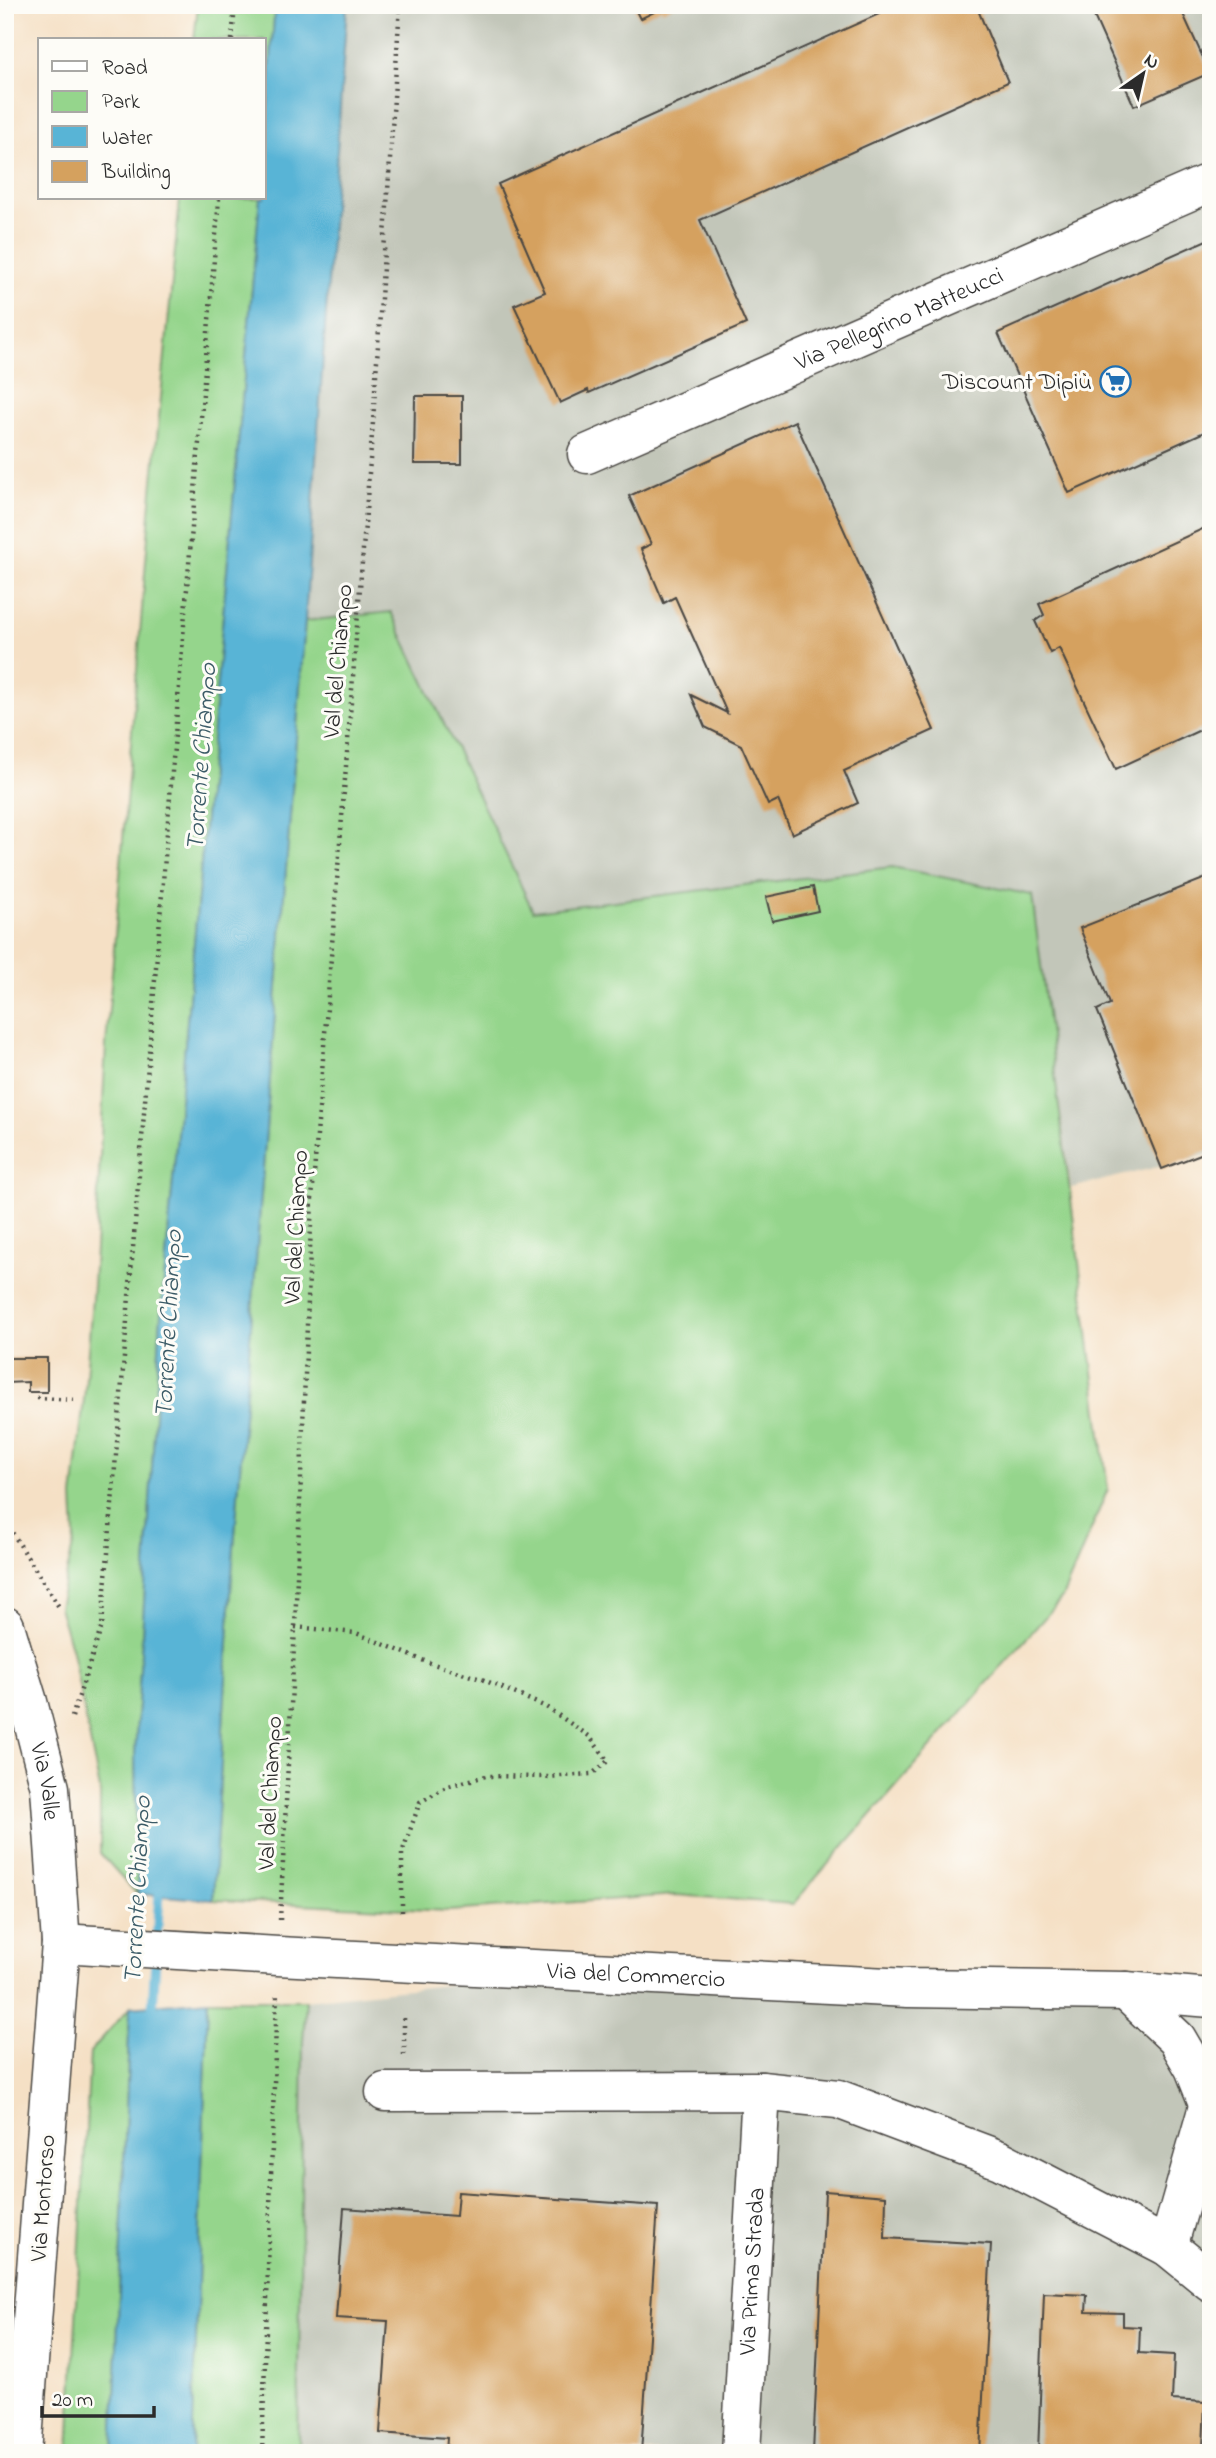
<svg xmlns="http://www.w3.org/2000/svg" width="1216" height="2458" font-family="'Indie Flower',sans-serif">
  <style>
    .industrial { fill: #c2c6b9 }
    .green { fill: #95d58c; stroke: #60805c; stroke-width: 2 }
    .water { fill: #58b4d6; stroke: #427080; stroke-width: 2 }
    .lines { fill: none; stroke-linecap: round; stroke-linejoin: round }
    .stream { stroke: #58b4d6; stroke-width: 10 }
    .building { fill: #d5a15e }
    .street-casing { stroke: #494642; stroke-width: 41 }
    .secondary-casing { stroke: #494642; stroke-width: 41 }
    .path { stroke: #494642; stroke-width: 4.5; stroke-dasharray: 2 5; stroke-linecap: butt }
    .street { stroke: #fff; stroke-width: 38 }
    .secondary { stroke: #fff; stroke-width: 38 }
    .labels { text-anchor: middle; stroke-width: 6; stroke-linejoin: round; paint-order: stroke }
    .street-label { font-size: 24px; fill: #2b2b2b; stroke: #fdfcf7 }
    .poi-label { font-size: 24px; fill: #2b2b2b; stroke: #fdfcf7; text-anchor: end }
    .water-label { font-size: 26px; font-style: italic; fill: #3b5b67; stroke: #fdfcf7 }
  </style>
  <rect width="100%" height="100%" fill="#fdfcf7"/>
  <filter id="ink" filterUnits="userSpaceOnUse"><feTurbulence type="fractalNoise" baseFrequency=".0143" numOctaves="2"/><feDisplacementMap in="SourceGraphic" scale="14" xChannelSelector="R" yChannelSelector="G"/><feConvolveMatrix kernelMatrix="1 2 1 2 8 2 1 2 1" color-interpolation-filters="sRGB"/></filter>
  <filter id="wash" filterUnits="userSpaceOnUse"><feTurbulence type="fractalNoise" baseFrequency=".00686" numOctaves="4" result="noise"/><feDisplacementMap in="SourceGraphic" scale="28" xChannelSelector="R" yChannelSelector="G"/><feGaussianBlur stdDeviation="1.57" result="paint"/><feColorMatrix in="noise" values="0 0 0 0 0 0 0 0 0 0 0 0 0 0 0 0 0 1.4 0 .05"/><feComposite in="paint" operator="in"/></filter>
  <g filter="url(#wash)">
    <rect width="100%" height="100%" fill="#f5e0c5"/>
    <!-- industrial -->
    <g class="industrial">
      <polygon points="347,5 1211,5 1211,1154 1071,1188 1032,895 892,867 532,911 392,613 305,621"/>
      <polygon points="671,1961 1211,2001 1211,2453 298,2453 303,2041 306,2000"/>
    </g>
    <!-- green -->
    <g class="green">
      <polygon points="198,5 275,5 264,147 264,40 194,40"/>
      <polygon points="180,198 260,198 161,1315 135,1755 137,1894 100,1853 100,1790 72,1651 59,1607 75,1537 73,1497 85,1390 93,1285 106,1045 150,512"/>
      <polygon points="391,612 533,911 892,867 1032,895 1108,1489 1062,1598 793,1904 676,1895 449,1911 213,1900 232,1574 305,621"/>
      <polygon points="208,2000 306,2000 303,2041 298,2453 192,2453"/>
      <polygon points="130,2007 113,2453 69,2453 90,2052"/>
    </g>
    <!-- water -->
    <g class="water">
      <polygon points="275,5 347,5 305,621 232,1574 213,1900 138,1894 135,1755 161,1315 260,198 264,198 264,147"/>
      <polygon points="208,2000 192,2453 113,2453 130,2007"/>
    </g>
    <g class="lines">
      <!-- stream -->
      <polyline class="stream" points="152,2018 160,1884"/>
    </g>
    <g id="blocks">
      <!-- building -->
      <g class="building">
        <polygon points="633,5 676,5 662,11 662,8 640,19"/>
        <polygon points="899,5 976,5 1008,82 700,220 746,324 589,393 588,390 560,403 514,305 545,292 498,184"/>
        <polygon points="1089,5 1179,5 1210,73 1134,106"/>
        <polygon points="1211,238 1211,429 1069,493 998,333"/>
        <polygon points="415,396 462,396 462,464 414,464"/>
        <polygon points="795,421 934,730 844,771 858,803 792,834 778,800 768,805 741,745 705,727 691,695 727,713 675,597 664,603 641,549 651,544 629,496"/>
        <polygon points="1211,525 1211,725 1116,769 1059,648 1050,653 1035,621 1044,615 1039,604"/>
        <polygon points="1211,876 1211,1150 1162,1169 1097,1010 1110,1004 1080,928"/>
        <polygon points="813,887 818,911 772,921 766,897"/>
        <polygon points="5,1358 47,1358 47,1392 28,1392 28,1382 5,1383"/>
        <polygon points="825,2191 886,2196 885,2238 991,2244 980,2453 813,2453"/>
        <polygon points="458,2192 658,2206 641,2453 446,2453 447,2438 380,2433 388,2321 336,2318 344,2208 456,2216"/>
        <polygon points="1044,2293 1087,2295 1086,2312 1123,2313 1123,2326 1140,2327 1139,2353 1174,2355 1172,2400 1205,2402 1203,2448 1211,2449 1211,2453 1038,2453"/>
      </g>
    </g>
  </g>
  <g filter="url(#ink)">
    <use href="#blocks" fill-opacity="0" stroke="#494642" stroke-width="2"/>
    <g class="lines">
      <defs>
        <g id="street">
          <path id="s1" d="M587,454L1211,182"/>
          <polyline points="1126,1991 1177,2039 1194,2068 1208,2103"/>
          <polyline points="385,2092 761,2091 838,2099 1000,2160 1168,2247 1211,2282"/>
          <polyline points="1168,2247 1211,2096"/>
          <path id="s2" d="M741,2453L761,2091"/>
        </g>
        <g id="secondary">
          <path id="s3" d="M5,1626L28,1702L50,1788L61,1943L22,2453"/>
          <path id="s4" d="M61,1943L278,1956L908,1988L1126,1991L1211,1998"/>
        </g>
      </defs>
      <!-- street casing -->
      <use href="#street" class="street-casing"/>
      <!-- secondary casing -->
      <use href="#secondary" class="secondary-casing"/>
      <!-- path -->
      <g class="path">
        <polyline points="232,40 235,5"/>
        <polyline points="37,1398 77,1400"/>
        <polyline points="5,1521 59,1607"/>
        <polyline points="295,1627 356,1633 427,1662 484,1680 546,1707 589,1736 608,1761 592,1774 547,1777 486,1776 448,1786 420,1802 402,1853 402,1917"/>
        <polyline points="72,1717 102,1626 219,198"/>
        <polyline points="280,1920 295,1627 312,1199 373,422 400,5"/>
        <polyline points="404,2055 404,2014"/>
        <polyline points="262,2453 277,1992"/>
      </g>
      <!-- street -->
      <use href="#street" class="street"/>
      <!-- secondary -->
      <use href="#secondary" class="secondary"/>
    </g>
  </g>
  <!-- icons -->
  <defs>
    <symbol id="supermarket-ring" viewBox="-11 -11 22 22"><circle r="9.5" fill="#fdfcf7" stroke="#1f6fb2" stroke-width="1.5"/><path d="M-6-5.5h2.5l.6 2H6L4.5 2H-2.5L-4.4-4H-6ZM-1.5 3.2a1.3 1.3 0 1 0 .1 0ZM3 3.2a1.3 1.3 0 1 0 .1 0Z" fill="#1f6fb2"/></symbol>
  </defs>
  <g fill-rule="evenodd">
    <use href="#supermarket-ring" x="1098" y="364" width="35" height="35"/>
  </g>
  <g class="labels">
    <!-- street labels -->
    <g class="street-label">
      <text dy="8" stroke="none"><textPath href="#s1" startOffset="340">Via Pellegrino Matteucci</textPath></text>
      <text transform="translate(337 661) rotate(-85)" y="8">Val del Chiampo</text>
      <text transform="translate(295 1227) rotate(-87)" y="8">Val del Chiampo</text>
      <text dy="8" stroke="none"><textPath href="#s3" startOffset="161">Via Valle</textPath></text>
      <text transform="translate(269 1793) rotate(-87)" y="8">Val del Chiampo</text>
      <text dy="8" stroke="none"><textPath href="#s4" startOffset="576">Via del Commercio</textPath></text>
      <text transform="translate(42 2198) rotate(-86)" y="8">Via Montorso</text>
      <text dy="8" stroke="none"><textPath href="#s2" startOffset="182">Via Prima Strada</textPath></text>
    </g>
    <!-- poi labels -->
    <g class="poi-label">
      <text x="1092" y="389">Discount Dipiù</text>
    </g>
    <!-- water labels -->
    <g class="water-label">
      <text transform="translate(200 757) rotate(-86)" y="9">Torrente Chiampo</text>
      <text transform="translate(167 1324) rotate(-87)" y="9">Torrente Chiampo</text>
      <text transform="translate(136 1890) rotate(-87)" y="9">Torrente Chiampo</text>
    </g>
  </g>
  <!-- margin -->
  <rect width="1216" height="2458" fill="none" stroke="#fdfcf7" stroke-width="28"/>
  <!-- legend -->
  <rect x="38" y="38" width="228" height="161" fill="#fdfcf7" stroke="#a9a8a5" stroke-width="2"/>
  <rect x="52" y="61" width="35" height="10" fill="#ffffff" stroke="#a9a8a5" stroke-width="2"/>
  <text x="102" y="74" font-size="21" fill="#2b2b2b">Road</text>
  <rect x="52" y="91" width="35" height="21" fill="#95d58c" stroke="#a9a8a5" stroke-width="2"/>
  <text x="102" y="108" font-size="21" fill="#2b2b2b">Park</text>
  <rect x="52" y="126" width="35" height="21" fill="#58b4d6" stroke="#a9a8a5" stroke-width="2"/>
  <text x="102" y="144" font-size="21" fill="#2b2b2b">Water</text>
  <rect x="52" y="161" width="35" height="21" fill="#d5a15e" stroke="#a9a8a5" stroke-width="2"/>
  <text x="102" y="178" font-size="21" fill="#2b2b2b">Building</text>
  <!-- north arrow -->
  <g transform="translate(1143 74) rotate(34)" stroke="#fdfcf7" stroke-width="5" paint-order="stroke">
  <path d="M0-5L12 26L0 18L-12 26Z" fill="#2b2b2b"/>
  <text y="-10" font-size="19" font-weight="bold" text-anchor="middle" fill="#2b2b2b">N</text>
  </g>
  <!-- scale -->
  <path d="M42 2406v10h112v-10" fill="none" stroke="#2b2b2b" stroke-width="3.5"/>
  <text x="52" y="2406" font-size="21" fill="#2b2b2b" stroke="#fdfcf7" stroke-width="5" paint-order="stroke">20 m</text>
</svg>
